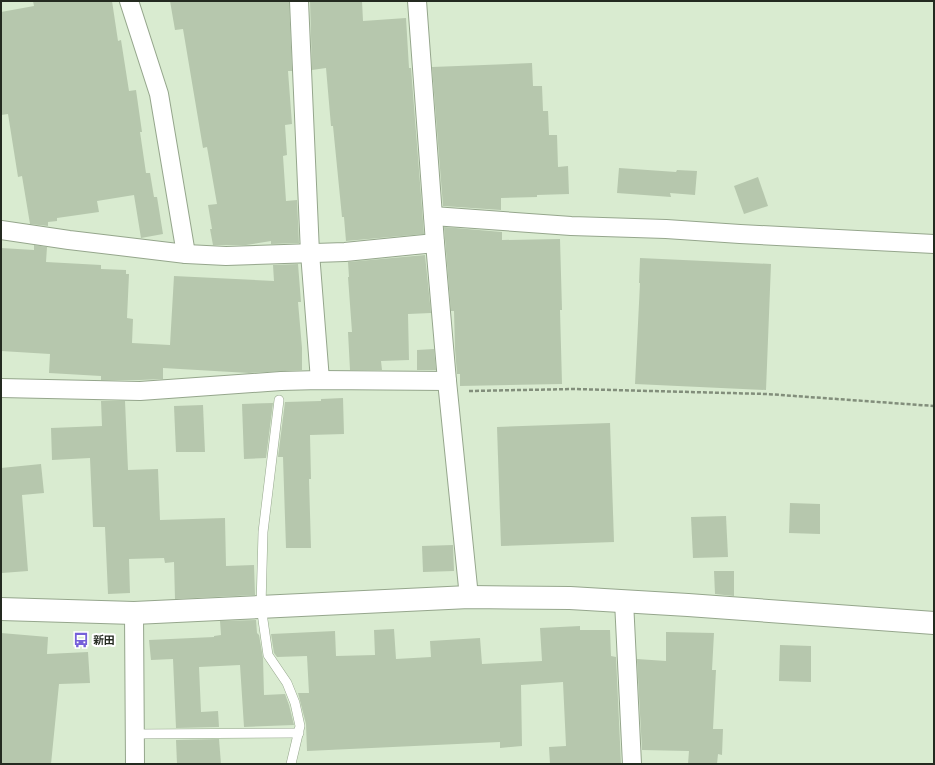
<svg xmlns="http://www.w3.org/2000/svg" width="935" height="765" font-family="'IBM Plex Sans','Noto Sans JP',sans-serif">
  <style>
    .building { fill: #b6c7ad }
    .lines { fill: none; stroke-linecap: round; stroke-linejoin: round }
    .service-casing { stroke: #95a68c; stroke-width: 10 }
    .minor-casing { stroke: #95a68c; stroke-width: 20 }
    .tertiary-casing { stroke: #95a68c; stroke-width: 24 }
    .path { stroke: #828e7b; stroke-width: 2.5; stroke-dasharray: 4 2; stroke-linecap: butt }
    .service { stroke: #fff; stroke-width: 9 }
    .minor { stroke: #fff; stroke-width: 18 }
    .tertiary { stroke: #fff; stroke-width: 22 }
    .labels { text-anchor: middle; stroke-width: 4; stroke-linejoin: round; paint-order: stroke }
    .poi-label { font-size: 11px; font-weight: bold; fill: #242a20; stroke: #fff; text-anchor: start }
  </style>
  <rect width="100%" height="100%" fill="#d9ebd0"/>
  <!-- building -->
  <g class="building">
    <polygon points="33,1 112,1 118,41 121,40 129,91 136,90 142,132 140,132 146,173 150,173 154,197 157,197 163,234 141,238 134,195 97,201 99,212 57,218 57,221 48,222 48,226 30,224 22,176 18,177 8,114 1,115 1,12 34,6"/>
    <polygon points="170,1 289,1 292,71 288,71 292,124 285,125 287,155 283,156 286,201 297,200 299,243 271,244 271,241 246,245 213,245 210,229 212,229 208,205 217,204 207,147 203,148 183,29 175,30"/>
    <polygon points="310,1 362,1 363,21 406,18 409,68 411,68 424,234 346,241 344,217 342,217 333,126 331,126 326,68 312,70"/>
    <polygon points="532,63 533,86 542,86 543,111 548,111 549,135 557,135 558,167 568,166 569,194 537,195 537,197 501,198 501,210 443,206 432,67"/>
    <polygon points="619,168 676,172 677,170 697,171 695,195 670,193 671,197 617,193"/>
    <polygon points="758,177 768,206 744,214 734,186"/>
    <polygon points="444,227 502,232 502,240 560,239 562,310 560,310 562,384 460,386 460,374 457,374 455,349 454,311 451,311"/>
    <polygon points="34,245 47,247 46,262 101,265 101,269 126,270 126,274 129,274 127,318 133,319 132,343 170,345 174,276 274,281 273,265 298,264 301,302 298,302 302,348 302,370 249,373 163,368 163,379 140,380 101,380 101,376 49,373 50,354 1,351 1,248 34,250"/>
    <polygon points="425,255 431,313 408,314 409,360 381,361 382,370 350,370 348,332 352,332 348,277 349,277 348,262"/>
    <polygon points="640,258 771,264 766,390 635,384 640,283 639,283"/>
    <polygon points="434,349 436,370 417,370 417,350"/>
    <polygon points="343,398 344,434 310,435 311,479 309,479 311,548 286,548 283,457 278,457 285,402 321,401 321,399"/>
    <polygon points="101,401 125,401 128,470 158,469 160,520 225,518 226,566 254,565 255,595 175,599 174,562 165,563 164,558 129,559 130,593 108,594 105,527 93,527 90,458 52,460 51,428 102,426"/>
    <polygon points="273,403 266,458 244,459 242,404"/>
    <polygon points="203,405 205,452 176,452 174,406"/>
    <polygon points="610,423 614,542 501,546 497,427"/>
    <polygon points="41,464 44,493 22,495 28,571 2,573 1,468"/>
    <polygon points="790,503 820,504 820,534 789,533"/>
    <polygon points="726,516 728,557 693,558 691,517"/>
    <polygon points="453,545 454,571 423,572 422,546"/>
    <polygon points="714,571 734,571 734,596 715,594"/>
    <polygon points="256,620 257,633 259,635 263,658 264,695 285,694 289,705 294,725 244,727 240,665 199,667 201,712 218,711 219,727 176,728 173,659 151,660 149,640 214,637 214,636 221,635 220,621"/>
    <polygon points="580,626 580,630 610,630 611,656 616,657 621,764 550,764 549,747 566,746 563,682 521,685 522,746 500,748 500,742 307,751 306,724 298,693 309,693 307,656 277,657 274,653 271,634 335,631 336,656 375,655 374,630 394,629 396,659 431,657 430,641 480,638 482,664 542,661 540,628"/>
    <polygon points="666,632 714,633 712,670 716,670 713,729 723,729 722,755 718,754 717,764 688,764 689,751 642,750 637,659 666,661"/>
    <polygon points="1,633 48,637 47,654 88,652 90,683 59,684 51,764 1,764"/>
    <polygon points="780,645 811,646 811,682 779,681"/>
    <polygon points="219,739 221,764 177,764 176,740"/>
  </g>
  <g class="lines">
    <defs>
      <g id="service">
        <polyline points="279,400 263,532 261,606 268,655 287,683 295,703 300,726 291,764"/>
        <polyline points="135,734 299,733"/>
      </g>
      <g id="minor">
        <polyline points="129,1 159,94 186,254"/>
        <polyline points="299,1 310,253 320,380"/>
        <polyline points="417,1 435,243 447,381 469,597"/>
        <polyline points="433,216 571,226 666,229 740,234 934,244"/>
        <polyline points="1,230 69,240 186,254 226,256 345,252 435,243"/>
        <polyline points="1,388 140,391 281,381 320,380 447,381"/>
        <polyline points="624,601 632,764"/>
        <polyline points="134,613 135,764"/>
      </g>
      <polyline id="tertiary" points="1,609 134,613 469,597 570,598 688,605 934,623"/>
    </defs>
    <!-- service casing -->
    <use href="#service" class="service-casing"/>
    <!-- minor casing -->
    <use href="#minor" class="minor-casing"/>
    <!-- tertiary casing -->
    <use href="#tertiary" class="tertiary-casing"/>
    <!-- path -->
    <polyline class="path" points="469,391 574,389 767,394 934,406"/>
    <!-- service -->
    <use href="#service" class="service"/>
    <!-- minor -->
    <use href="#minor" class="minor"/>
    <!-- tertiary -->
    <use href="#tertiary" class="tertiary"/>
  </g>
  <!-- icons -->
  <defs>
    <symbol id="bus-bare" viewBox="-9 -9 18 18"><path d="M-5-6H5V4H4V6H2V4H-2V6H-4V4H-5ZM-3.5-4V0h7V-4ZM-3.5 1.2v1.5H-2V1.2ZM2 1.2v1.5H3.5V1.2Z" fill="#755fd9" stroke="#fff" stroke-width="2.5" paint-order="stroke"/></symbol>
  </defs>
  <g fill-rule="evenodd">
    <use href="#bus-bare" x="70" y="629" width="22" height="22"/>
  </g>
  <g class="labels">
    <!-- poi labels -->
    <g class="poi-label">
      <text x="93" y="644">新田</text>
    </g>
  </g>
  <!-- border -->
  <rect width="935" height="765" fill="none" stroke="#242a20" stroke-width="4"/>
</svg>
